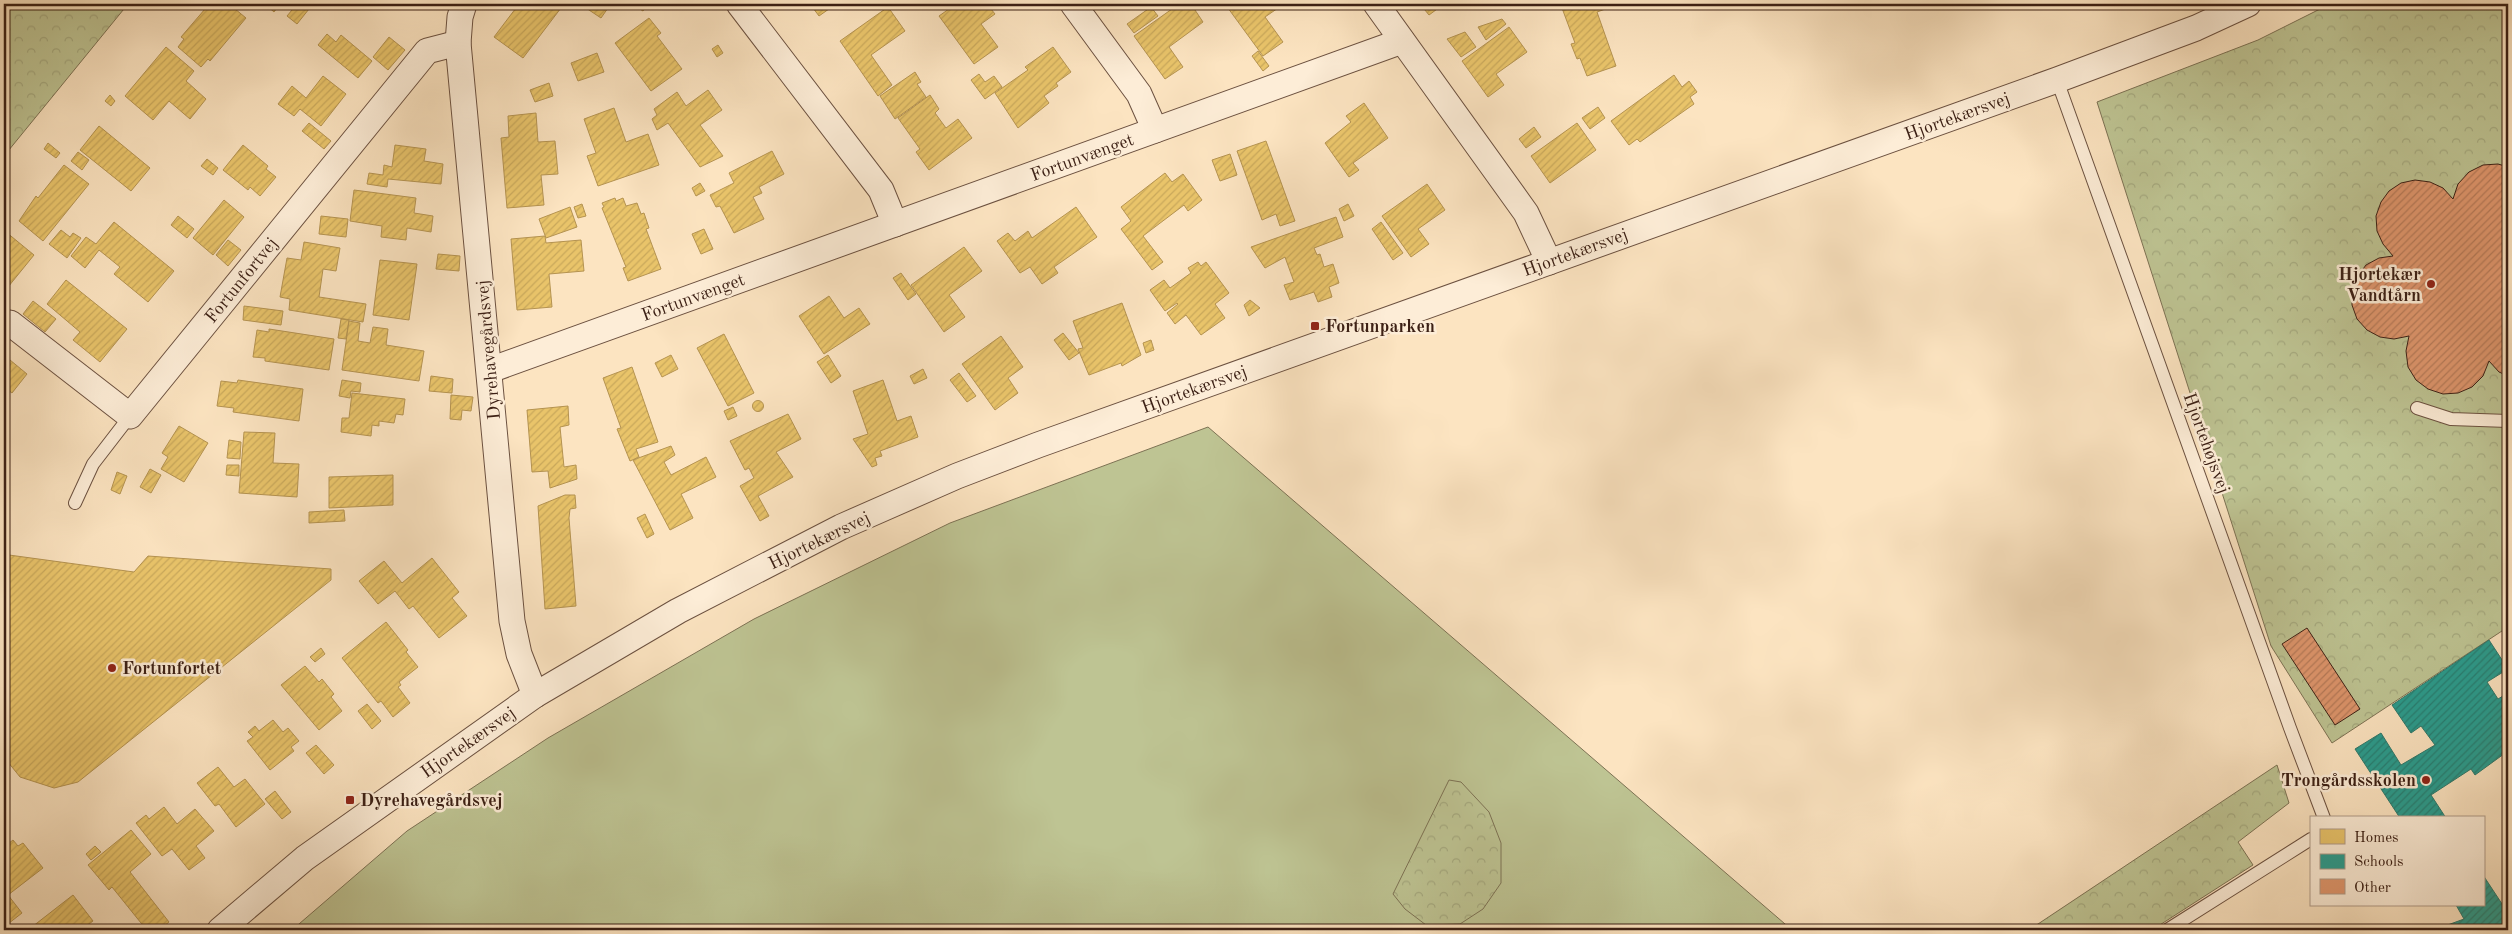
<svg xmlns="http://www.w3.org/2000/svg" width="2512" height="934" font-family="'Old Standard TT',serif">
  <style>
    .green { fill: #bec493; stroke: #7d7254 }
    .forest { fill: url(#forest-crowns); stroke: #7d7254 }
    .homes { fill: url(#homes-hatch); stroke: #b59350 }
    .schools { fill: url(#schools-hatch); stroke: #2f786a }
    .building { fill: url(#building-hatch); stroke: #3c2015 }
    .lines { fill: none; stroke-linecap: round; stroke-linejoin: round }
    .lane-casing { stroke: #6c5140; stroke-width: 14 }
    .street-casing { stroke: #6c5140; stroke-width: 27 }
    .lane { stroke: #fdedd7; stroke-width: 12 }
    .street { stroke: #fdedd7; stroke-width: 25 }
    .poi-dot { fill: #8f2418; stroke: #fdedd7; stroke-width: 2 }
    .labels { text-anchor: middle; stroke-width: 5; stroke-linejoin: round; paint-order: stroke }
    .street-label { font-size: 18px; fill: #3c2015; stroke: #fdedd7 }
    .poi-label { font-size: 18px; font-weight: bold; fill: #3c2015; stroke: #fdedd7; text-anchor: start }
  </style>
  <defs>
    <pattern id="forest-crowns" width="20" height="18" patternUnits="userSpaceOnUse" patternTransform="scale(1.25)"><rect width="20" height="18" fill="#bec493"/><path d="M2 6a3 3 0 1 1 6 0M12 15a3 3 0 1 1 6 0" fill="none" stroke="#a4a87e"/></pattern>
    <pattern id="homes-hatch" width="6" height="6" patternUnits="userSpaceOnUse" patternTransform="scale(1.25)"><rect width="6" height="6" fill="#e9c46a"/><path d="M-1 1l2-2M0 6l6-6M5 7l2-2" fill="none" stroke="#c9a85b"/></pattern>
    <pattern id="schools-hatch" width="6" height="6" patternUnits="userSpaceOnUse" patternTransform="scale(1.25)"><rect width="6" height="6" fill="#2a9d8f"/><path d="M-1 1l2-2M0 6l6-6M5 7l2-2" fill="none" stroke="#258074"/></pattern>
    <pattern id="building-hatch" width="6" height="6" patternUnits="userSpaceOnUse" patternTransform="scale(1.25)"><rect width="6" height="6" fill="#df966d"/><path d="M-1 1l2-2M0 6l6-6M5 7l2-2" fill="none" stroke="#b67a58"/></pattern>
  </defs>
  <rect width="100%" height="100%" fill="#fce4c1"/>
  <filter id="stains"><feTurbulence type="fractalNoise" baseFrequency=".004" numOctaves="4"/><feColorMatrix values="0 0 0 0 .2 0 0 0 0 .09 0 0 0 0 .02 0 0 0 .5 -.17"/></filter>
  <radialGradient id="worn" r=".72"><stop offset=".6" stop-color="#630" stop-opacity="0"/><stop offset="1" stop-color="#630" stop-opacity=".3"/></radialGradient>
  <!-- green -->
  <polygon class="green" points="1208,427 1792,930 292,930 407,831 548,738 754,619 950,523"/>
  <!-- forest -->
  <g class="forest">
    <polygon points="4,4 128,4 4,156"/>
    <polygon points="2330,4 2508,4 2508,627 2332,743 2271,646 2097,102 2258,40"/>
    <polygon points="2277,765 2289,803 2238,842 2253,865 2152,930 2029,930"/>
    <polygon points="1449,780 1461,782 1489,812 1501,843 1501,883 1483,909 1460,924 1426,925 1405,909 1393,894"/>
  </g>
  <!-- homes -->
  <g class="homes">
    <polygon points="199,4 229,4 246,18 210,61 208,59 201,67 178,47 184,39 181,37 205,9"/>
    <polygon points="265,4 280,4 274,12"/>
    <polygon points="297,4 313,4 297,24 287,16"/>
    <polygon points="519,4 564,4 523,58 494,37"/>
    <polygon points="580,4 602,4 608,8 601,18"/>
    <polygon points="632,4 648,4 643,11"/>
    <polygon points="810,4 836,4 819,16"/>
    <polygon points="956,4 987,4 995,14 981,24 998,47 974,64 939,16"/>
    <polygon points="1179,4 1191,4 1203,22 1169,47 1183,67 1165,79 1134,36"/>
    <polygon points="1225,4 1284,4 1265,17 1283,42 1263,56"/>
    <polygon points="1420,4 1444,4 1429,15"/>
    <polygon points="1575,4 1610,4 1611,7 1597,12 1616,66 1587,76 1580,58 1577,59 1571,44 1575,43 1562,8"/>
    <polygon points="888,7 905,31 871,55 892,85 878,96 840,41"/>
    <polygon points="1151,7 1158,16 1134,33 1127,24"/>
    <polygon points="649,18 661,33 657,36 682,69 651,91 615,43"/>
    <polygon points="1502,19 1506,24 1486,40 1478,27"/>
    <polygon points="1509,27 1527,52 1496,74 1504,85 1488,97 1462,61"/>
    <polygon points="1465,32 1476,47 1461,57 1447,39"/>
    <polygon points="327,34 336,42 341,35 372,61 358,78 318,45"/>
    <polygon points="389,37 405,50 388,70 373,57"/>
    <polygon points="718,45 723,53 717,57 712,49"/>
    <polygon points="166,47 194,71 186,81 206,99 190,119 169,101 153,120 125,96"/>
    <polygon points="1053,47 1071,72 1056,83 1058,86 1044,96 1049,103 1018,128 995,93 1028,70 1025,67"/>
    <polygon points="1258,51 1269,66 1263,71 1252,56"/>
    <polygon points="597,53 604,72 578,81 571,63"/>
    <polygon points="915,72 921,82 917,84 926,97 895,119 880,96"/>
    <polygon points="979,74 985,82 994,76 1002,87 985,99 971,80"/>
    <polygon points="1674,75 1682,87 1689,81 1697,92 1690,97 1694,104 1640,142 1637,139 1629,145 1611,121"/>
    <polygon points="323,76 346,94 321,126 300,109 294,116 278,104 292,86 306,98"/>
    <polygon points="549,83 553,96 535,102 530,90"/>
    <polygon points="708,90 722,110 700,125 723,156 700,167 668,123 657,130 652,119 657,115 654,109 677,92 686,106"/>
    <polygon points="110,95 115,101 111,106 105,101"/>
    <polygon points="930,95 939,109 935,113 946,128 958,119 972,138 929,170 916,152 920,149 898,118"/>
    <polygon points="1364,103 1388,138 1353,163 1359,170 1349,177 1325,143 1351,122 1346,116"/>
    <polygon points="1598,107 1605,118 1590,129 1582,118"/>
    <polygon points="614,108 626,142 648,134 659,165 598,186 587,156 596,153 584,119"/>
    <polygon points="536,113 538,142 555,141 558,174 541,175 544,205 507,208 501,138 509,137 508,116"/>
    <polygon points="309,123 331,141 324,149 302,131"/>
    <polygon points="1577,123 1596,150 1550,183 1531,156"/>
    <polygon points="99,126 150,168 131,191 80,150"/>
    <polygon points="1534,127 1541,137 1526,148 1519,139"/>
    <polygon points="1266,141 1295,221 1280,226 1276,214 1262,220 1237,151"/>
    <polygon points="48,143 60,153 56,158 44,149"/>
    <polygon points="243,145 268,166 266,169 276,177 260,196 250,187 248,190 223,170"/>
    <polygon points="395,145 426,149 424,161 443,164 441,184 388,179 387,187 367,184 369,173 383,175 384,165 392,167"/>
    <polygon points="772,151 784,174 759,187 762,193 753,197 764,219 734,233 720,206 716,207 710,195 734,183 729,173"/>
    <polygon points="78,152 89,160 82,170 71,161"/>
    <polygon points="1230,154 1237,175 1220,181 1212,160"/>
    <polygon points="207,159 218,168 213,175 201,166"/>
    <polygon points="64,165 89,184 43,241 19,221 36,196 38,198"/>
    <polygon points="1165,173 1172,182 1183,174 1202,200 1188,211 1184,205 1143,236 1163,262 1152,270 1121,229 1131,221 1121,207"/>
    <polygon points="700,183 705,191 696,196 692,188"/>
    <polygon points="1427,184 1445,210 1418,229 1429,244 1411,257 1382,216"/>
    <polygon points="354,190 416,198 414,213 433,216 431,232 407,228 406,240 381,237 382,226 350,221"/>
    <polygon points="615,198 616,201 623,198 626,206 637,203 641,214 644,213 649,228 646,229 661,269 628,281 623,268 626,267 602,208 604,207 602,203"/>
    <polygon points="224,200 244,217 213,255 193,238"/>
    <polygon points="582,204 586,216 578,218 574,207"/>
    <polygon points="1348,204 1354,216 1344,221 1339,209"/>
    <polygon points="570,207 577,227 546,238 539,219"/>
    <polygon points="1076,207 1097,237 1054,267 1058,273 1042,284 1030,267 1020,273 997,241 1008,233 1015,241 1028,231 1032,238"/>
    <polygon points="178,216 194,229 187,238 171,225"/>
    <polygon points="321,216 348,219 346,237 319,234"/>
    <polygon points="1336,217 1343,237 1314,248 1317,255 1320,254 1324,267 1333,264 1339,283 1329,287 1332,297 1318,302 1314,292 1290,300 1284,285 1294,282 1285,257 1265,268 1251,247"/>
    <polygon points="114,222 174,271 148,302 114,274 120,267 99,250 85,268 71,256 86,237 96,244"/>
    <polygon points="1381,222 1403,253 1393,260 1372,229"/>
    <polygon points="704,229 713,249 701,254 692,234"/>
    <polygon points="61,230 70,237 73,233 81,238 67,258 49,244"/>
    <polygon points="6,232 34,255 4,292 4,235"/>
    <polygon points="545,236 546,243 581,240 584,271 549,274 552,307 517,310 511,239"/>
    <polygon points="228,240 241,250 228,266 216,255"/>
    <polygon points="304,242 340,248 336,271 323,269 319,297 366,304 363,322 289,310 290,299 280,297 287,258 301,260"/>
    <polygon points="964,247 982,271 949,295 965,317 944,332 911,285"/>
    <polygon points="438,254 460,256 459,271 436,269"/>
    <polygon points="380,260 417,264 409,320 373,315"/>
    <polygon points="1198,262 1201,266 1206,262 1229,293 1215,304 1225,318 1201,335 1186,315 1175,324 1167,313 1178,304 1177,303 1165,311 1150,290 1164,280 1170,288 1191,273 1188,268"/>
    <polygon points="901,273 916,294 908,300 893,278"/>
    <polygon points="66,280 127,329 100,362 73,340 80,332 47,304"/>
    <polygon points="829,296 844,318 859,308 870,324 824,354 799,316"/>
    <polygon points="1250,300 1260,308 1249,316 1244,305"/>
    <polygon points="33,301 56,319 45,332 23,314"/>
    <polygon points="1122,303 1141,355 1122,366 1121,363 1089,375 1078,349 1083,348 1073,321"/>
    <polygon points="244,306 283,311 281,325 243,320"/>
    <polygon points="341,319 349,320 346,339 338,338"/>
    <polygon points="349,321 360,323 358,341 370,343 373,327 388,329 386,345 424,351 419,381 342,370"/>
    <polygon points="269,329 334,339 329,370 265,361 265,358 253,357 257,330 269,332"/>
    <polygon points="1063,333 1079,353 1069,360 1054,340"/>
    <polygon points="724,334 754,393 728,406 697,348"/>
    <polygon points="1001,336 1023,367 1008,378 1018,393 995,410 962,364"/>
    <polygon points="1151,340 1154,350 1146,353 1143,343"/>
    <polygon points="4,355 27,374 12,393 4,387"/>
    <polygon points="671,355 678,369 662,377 655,363"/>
    <polygon points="828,355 841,376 831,383 817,362"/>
    <polygon points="632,367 658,442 636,449 639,457 630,461 617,429 621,428 603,378"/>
    <polygon points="923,369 927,378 914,384 910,376"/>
    <polygon points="959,373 976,396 967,402 950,380"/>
    <polygon points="431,376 453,379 452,393 429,391"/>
    <polygon points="238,380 303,389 299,421 233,412 234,408 217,406 221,381 237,383"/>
    <polygon points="342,380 361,383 360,392 351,391 350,398 339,396"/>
    <polygon points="883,380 897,421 911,416 918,437 880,451 882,456 875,458 877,465 872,467 853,439 868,434 853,391"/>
    <polygon points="352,393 405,399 403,415 396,414 394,423 379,421 379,426 372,425 371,436 341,432 342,418 349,418"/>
    <polygon points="451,395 473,397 471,411 462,410 461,420 450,419"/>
    <circle cx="758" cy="406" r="5.5"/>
    <polygon points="568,406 569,425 560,427 564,467 576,465 577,479 550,488 548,471 532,472 527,410"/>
    <polygon points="733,407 737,416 728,420 724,411"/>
    <polygon points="788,414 801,439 776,452 793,477 758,496 769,516 760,521 740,486 754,478 749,468 745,470 730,441"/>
    <polygon points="179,426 208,443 184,482 161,469 168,457 162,453"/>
    <polygon points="244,432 275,433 273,463 299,464 297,497 239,493"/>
    <polygon points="229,440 241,442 240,459 227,458"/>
    <polygon points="671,446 675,455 664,462 671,475 706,457 716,477 681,494 693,518 670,530 633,460"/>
    <polygon points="227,465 239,465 239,476 226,475"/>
    <polygon points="150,469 161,475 151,493 140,487"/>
    <polygon points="117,472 127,476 120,494 111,490"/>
    <polygon points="393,475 393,505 329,508 329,477"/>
    <polygon points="565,495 575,495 576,508 570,509 569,518 576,606 545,609 538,506"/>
    <polygon points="344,510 345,521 309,523 309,512"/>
    <polygon points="645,514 654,534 647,538 637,518"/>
    <polygon points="4,548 9,555 134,572 148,556 331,569 331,580 78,782 54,788 20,777 4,757"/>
    <polygon points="432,558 459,592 452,598 467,616 439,638 413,606 409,609 395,591 378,604 359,581 384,561 402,583"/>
    <polygon points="386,622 408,650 406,652 418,667 399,682 401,685 398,687 410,703 393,717 381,701 378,703 342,658"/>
    <polygon points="321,648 325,654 315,662 310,657"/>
    <polygon points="305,666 319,682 322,679 334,694 331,697 342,711 319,730 281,685"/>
    <polygon points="367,704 381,721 372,729 358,711"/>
    <polygon points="273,720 283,732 288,728 299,741 291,747 294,751 270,770 247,741 253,737 248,732 255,726 259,731"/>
    <polygon points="316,745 334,765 324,774 306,753"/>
    <polygon points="218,767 234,787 245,779 265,804 236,827 219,804 215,806 197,783"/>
    <polygon points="275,791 291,812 282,819 265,799"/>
    <polygon points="164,807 177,824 195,809 214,831 196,846 205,858 189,870 172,849 162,856 136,823 146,815 149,819"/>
    <polygon points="131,830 151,854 130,872 169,922 159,930 150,930 141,923 112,887 109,890 88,865"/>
    <polygon points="13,840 18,846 23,843 43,868 8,895 22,913 4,927 4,847"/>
    <polygon points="95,846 101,852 91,860 86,854"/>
    <polygon points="73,895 93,921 81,930 28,930"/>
  </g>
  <!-- schools -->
  <g class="schools">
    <polygon points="2489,640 2508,669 2487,682 2498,699 2508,693 2508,742 2504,745 2508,751 2475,775 2471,769 2431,795 2446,818 2400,818 2355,749 2381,733 2401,765 2435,745 2421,726 2411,733 2392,705"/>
    <polygon points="2483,875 2508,913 2508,930 2434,930 2464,919 2456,905 2483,905"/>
  </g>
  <!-- building -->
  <g class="building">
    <polygon points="2498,164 2508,167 2508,376 2499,372 2489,361 2483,376 2472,387 2458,393 2443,394 2428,389 2416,380 2408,367 2406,351 2409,336 2394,339 2380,337 2367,330 2357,319 2352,305 2352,291 2357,277 2366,265 2379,258 2393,256 2383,244 2377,231 2376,216 2381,202 2389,191 2401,183 2415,180 2430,182 2443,188 2453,199 2458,184 2469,172 2483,165"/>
    <polygon points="2307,628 2360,709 2335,725 2282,644"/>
  </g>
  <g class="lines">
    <defs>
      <g id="lane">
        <polyline points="2057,80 2290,728 2324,818"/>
        <polyline points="2417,408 2451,419 2508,421"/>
        <polyline points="75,503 93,464 130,416"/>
        <polyline points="2167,930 2311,839"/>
      </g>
      <g id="street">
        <polyline points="464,4 460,17 458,43 512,621 519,654 535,695"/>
        <polyline points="739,4 881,190 895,224"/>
        <polyline points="1073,4 1139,94 1155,130"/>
        <polyline points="1376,4 1526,213 1549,262"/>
        <polyline points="10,323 130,416 427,51 458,43"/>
        <polyline points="490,370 1402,41"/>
        <polyline points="220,930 305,858 535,695 678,611 841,527 957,476 1038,445 2057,80 2196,28 2248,4"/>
      </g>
    </defs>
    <!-- lane casing -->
    <use href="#lane" class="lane-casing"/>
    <!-- street casing -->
    <use href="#street" class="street-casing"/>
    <!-- lane -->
    <use href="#lane" class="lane"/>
    <!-- street -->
    <use href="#street" class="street"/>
  </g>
  <!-- markers -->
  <g class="poi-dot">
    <circle cx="2431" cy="284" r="5"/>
    <rect x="1310" y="321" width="10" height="10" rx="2.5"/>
    <circle cx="112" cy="668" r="5"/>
    <circle cx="2426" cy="780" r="5"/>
    <rect x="345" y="795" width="10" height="10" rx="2.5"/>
  </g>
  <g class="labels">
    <!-- street labels -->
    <g class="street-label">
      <text transform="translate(1957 116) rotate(-20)" y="6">Hjortekærsvej</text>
      <text transform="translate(1082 157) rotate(-20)" y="6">Fortunvænget</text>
      <text transform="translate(1575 252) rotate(-20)" y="6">Hjortekærsvej</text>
      <text transform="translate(241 280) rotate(-51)" y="6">Fortunfortvej</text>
      <text transform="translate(693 297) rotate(-20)" y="6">Fortunvænget</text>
      <text transform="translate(488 350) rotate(-95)" y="6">Dyrehavegårdsvej</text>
      <text transform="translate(1194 389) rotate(-20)" y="6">Hjortekærsvej</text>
      <text transform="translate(2207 443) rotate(70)" y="6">Hjortehøjsvej</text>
      <text transform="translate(819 540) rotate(-26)" y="6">Hjortekærsvej</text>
      <text transform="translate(468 742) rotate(-35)" y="6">Hjortekærsvej</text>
    </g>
    <!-- poi labels -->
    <g class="poi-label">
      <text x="2421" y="280" text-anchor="end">Hjortekær<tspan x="2421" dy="21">Vandtårn</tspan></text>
      <text x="1325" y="332">Fortunparken</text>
      <text x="122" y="674">Fortunfortet</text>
      <text x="2416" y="786" text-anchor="end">Trongårdsskolen</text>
      <text x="360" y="806">Dyrehavegårdsvej</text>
    </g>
  </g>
  <!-- margin -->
  <rect width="2512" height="934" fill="none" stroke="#fce4c1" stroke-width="20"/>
  <rect x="5" y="5" width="2502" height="924" fill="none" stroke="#3c2015" stroke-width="2.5"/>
  <rect x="10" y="10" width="2492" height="914" fill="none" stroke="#3c2015"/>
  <!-- legend -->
  <rect x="2310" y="816" width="175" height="90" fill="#fdedd7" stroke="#b09b89"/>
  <rect x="2320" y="829" width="25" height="15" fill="#e9c46a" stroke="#b09b89"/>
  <text x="2354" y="842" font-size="15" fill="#3c2015">Homes</text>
  <rect x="2320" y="854" width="25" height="15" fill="#2a9d8f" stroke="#b09b89"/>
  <text x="2354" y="866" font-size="15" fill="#3c2015">Schools</text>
  <rect x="2320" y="879" width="25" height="15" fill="#df966d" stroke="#b09b89"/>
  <text x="2354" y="892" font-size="15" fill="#3c2015">Other</text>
  <rect width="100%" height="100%" filter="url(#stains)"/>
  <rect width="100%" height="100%" fill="url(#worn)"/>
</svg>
